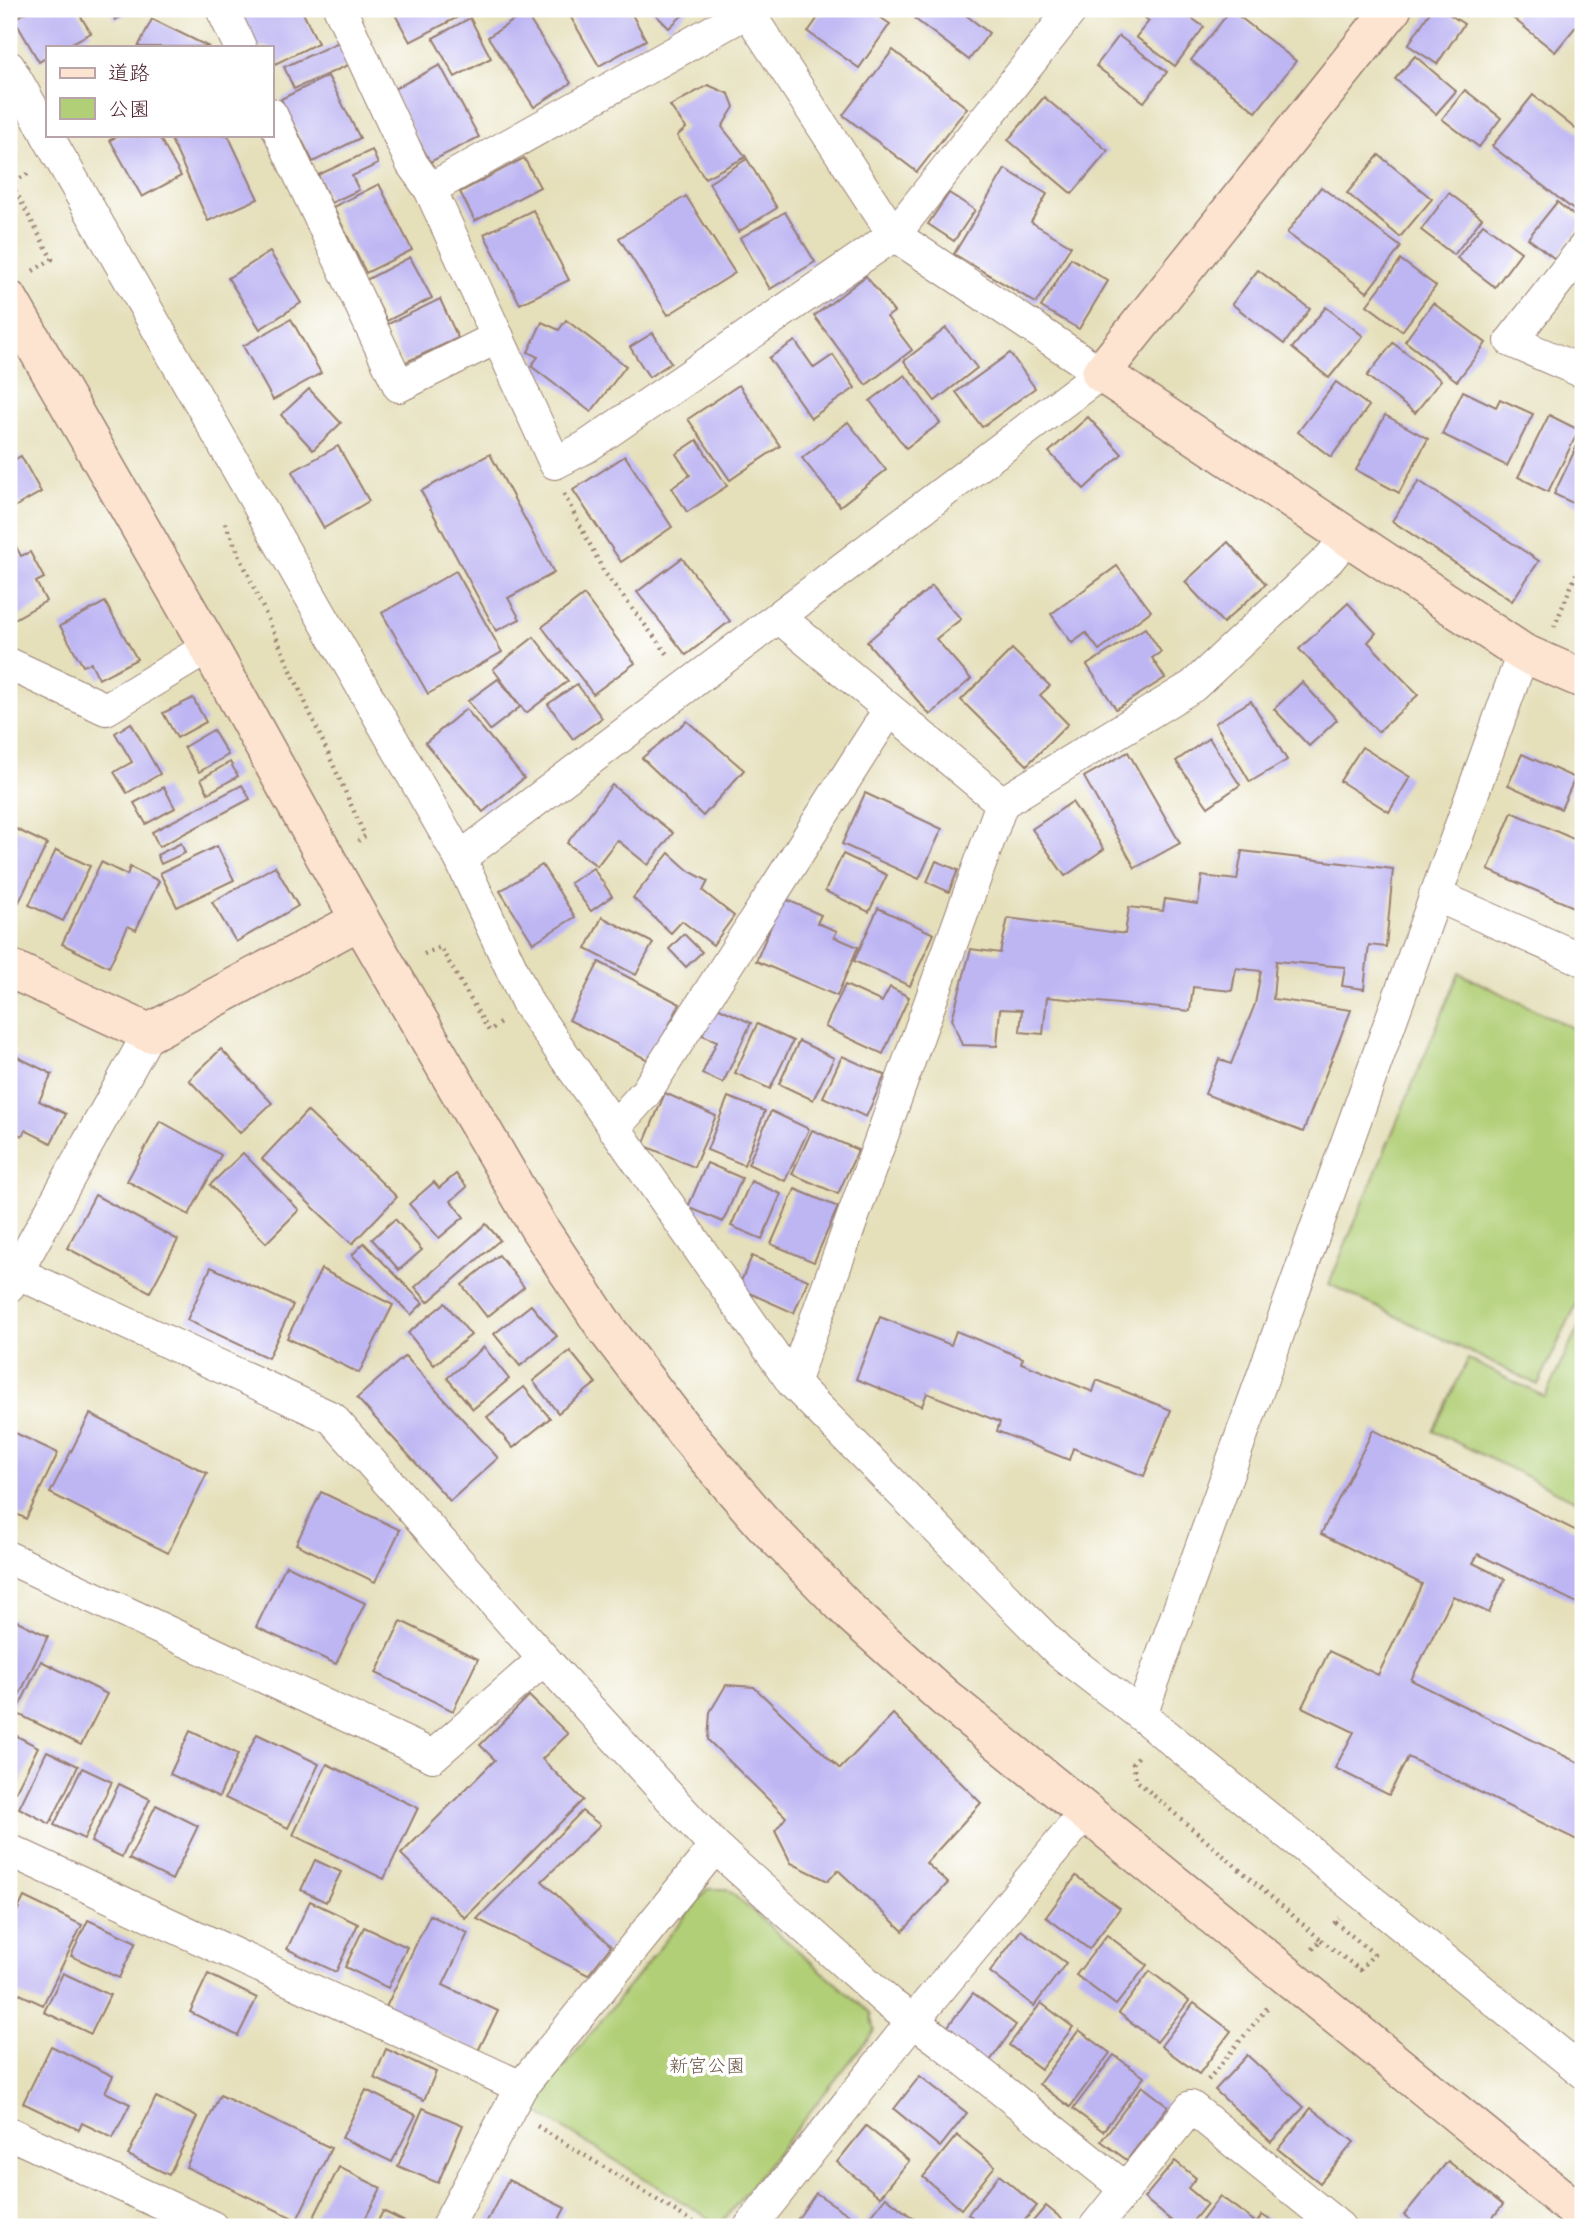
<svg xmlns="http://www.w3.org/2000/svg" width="1592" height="2236" font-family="'Shantell Sans','Klee One',sans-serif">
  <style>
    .green { fill: #b1cf76; stroke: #7e7750; stroke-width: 2 }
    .building { fill: #beb6f3 }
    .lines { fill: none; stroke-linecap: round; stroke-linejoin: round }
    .street-casing { stroke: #987f72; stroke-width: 34 }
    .secondary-casing { stroke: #987f72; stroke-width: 41 }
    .path { stroke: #987f72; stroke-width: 4.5; stroke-dasharray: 2 5; stroke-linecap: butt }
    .street { stroke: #fff; stroke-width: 32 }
    .secondary { stroke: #fde4d1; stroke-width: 38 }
    .labels { text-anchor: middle; stroke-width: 7; stroke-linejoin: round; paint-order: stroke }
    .park-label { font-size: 19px; fill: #695442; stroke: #fff }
  </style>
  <rect width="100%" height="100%" fill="#fff"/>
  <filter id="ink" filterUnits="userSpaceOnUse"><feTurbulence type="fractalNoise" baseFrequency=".0143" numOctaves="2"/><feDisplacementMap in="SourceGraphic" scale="14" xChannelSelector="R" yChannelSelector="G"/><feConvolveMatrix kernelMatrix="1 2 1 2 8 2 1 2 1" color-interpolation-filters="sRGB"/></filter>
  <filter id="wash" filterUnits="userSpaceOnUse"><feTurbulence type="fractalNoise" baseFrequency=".00686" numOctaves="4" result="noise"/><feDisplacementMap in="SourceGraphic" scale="28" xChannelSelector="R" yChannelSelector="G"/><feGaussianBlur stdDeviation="1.57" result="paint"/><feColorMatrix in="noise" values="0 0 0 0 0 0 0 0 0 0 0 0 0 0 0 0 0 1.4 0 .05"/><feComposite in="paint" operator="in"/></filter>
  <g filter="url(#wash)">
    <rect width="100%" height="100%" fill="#e5dfba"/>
    <!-- green -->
    <g class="green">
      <polygon points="1459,973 1583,1033 1583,1290 1538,1385 1329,1284"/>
      <polygon points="1583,1318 1583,1504 1433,1431 1468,1359 1545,1397"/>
      <polygon points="707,1889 727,1889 870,2013 874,2031 720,2225 534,2110 546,2089"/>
    </g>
    <g id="blocks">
      <!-- building -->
      <g class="building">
        <polygon points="32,9 76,9 91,33 65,47 47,47 47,57 39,62 14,19"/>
        <polygon points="110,9 136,9 115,20"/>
        <polygon points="235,9 301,9 318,43 271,66 271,47 254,47"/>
        <polygon points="392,9 456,9 460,16 410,42"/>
        <polygon points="566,9 629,9 646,40 599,66"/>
        <polygon points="650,9 689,9 669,28"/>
        <polygon points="824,9 868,9 890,24 859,68 808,32"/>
        <polygon points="922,9 958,9 989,33 969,60 915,19"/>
        <polygon points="1134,9 1179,9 1204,27 1175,66 1136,37 1149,21"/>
        <polygon points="1432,9 1441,9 1464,24 1437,64 1408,45"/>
        <polygon points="1520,9 1583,9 1583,18 1555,52 1513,18"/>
        <polygon points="1231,10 1296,61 1256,112 1191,60"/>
        <polygon points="525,13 571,83 534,107 488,37"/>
        <polygon points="470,18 491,58 455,77 433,38"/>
        <polygon points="152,19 209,47 138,47"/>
        <polygon points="1119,36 1167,72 1144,102 1096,66"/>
        <polygon points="343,40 353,63 294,89 284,67"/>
        <polygon points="893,50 967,108 917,172 843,115"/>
        <polygon points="1415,56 1456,91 1436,114 1395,79"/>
        <polygon points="440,65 479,137 430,162 392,90"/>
        <polygon points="328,76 360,138 313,162 281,99"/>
        <polygon points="708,85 729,94 734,107 722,127 746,157 705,178 677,136 686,128 670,106"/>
        <polygon points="1465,90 1501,118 1479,147 1442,119"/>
        <polygon points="1533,95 1583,135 1583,209 1579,214 1492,146"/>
        <polygon points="1044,97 1108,151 1072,194 1008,140"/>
        <polygon points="120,135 158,135 181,176 142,197 110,140"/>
        <polygon points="169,135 228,135 258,199 208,221"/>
        <polygon points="372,150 378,164 352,176 359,190 331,203 318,175"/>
        <polygon points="1379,155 1432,199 1400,237 1347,193"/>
        <polygon points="524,158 540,187 475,221 460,192"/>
        <polygon points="747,159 777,208 738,232 709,183"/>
        <polygon points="1005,169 1047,194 1031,222 1071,246 1036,303 954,254"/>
        <polygon points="379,184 412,250 366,273 333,207"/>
        <polygon points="1321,187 1401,247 1367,292 1287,233"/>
        <polygon points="949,193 975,210 954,241 928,224"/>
        <polygon points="1449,193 1482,218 1454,255 1421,230"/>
        <polygon points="686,196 735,273 668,315 619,238"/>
        <polygon points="1557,202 1583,223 1555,259 1528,238"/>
        <polygon points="533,210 569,280 520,304 484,234"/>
        <polygon points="785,212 815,262 770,289 740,238"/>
        <polygon points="1483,224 1521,252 1495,287 1457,258"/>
        <polygon points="270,252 301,303 260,329 228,278"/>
        <polygon points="410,257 432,298 387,321 366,280"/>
        <polygon points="1071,258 1108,281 1079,329 1041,307"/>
        <polygon points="1401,260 1436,286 1402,331 1367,305"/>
        <polygon points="1258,270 1310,309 1284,344 1232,304"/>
        <polygon points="866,276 894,312 887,317 912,350 866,385 814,316"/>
        <polygon points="440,299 458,338 404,363 386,325"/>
        <polygon points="1433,303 1486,343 1457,381 1405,341"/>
        <polygon points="1326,307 1363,336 1329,378 1292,348"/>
        <polygon points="291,319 321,373 273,400 243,346"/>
        <polygon points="566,320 626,366 591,412 531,366 538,357 528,352 542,322 559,330"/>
        <polygon points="946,328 977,368 935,401 904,361"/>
        <polygon points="653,333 671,363 649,377 630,347"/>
        <polygon points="795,341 814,368 833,355 855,388 811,418 769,358"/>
        <polygon points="1393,343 1441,380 1415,413 1367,376"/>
        <polygon points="1010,353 1035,388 982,427 956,392"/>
        <polygon points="905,375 940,423 906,448 870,401"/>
        <polygon points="1336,382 1369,406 1331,457 1298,432"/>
        <polygon points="739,385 780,446 730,480 688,419"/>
        <polygon points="309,389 341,423 313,450 281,415"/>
        <polygon points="1463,391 1496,407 1500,399 1533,414 1507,466 1442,434"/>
        <polygon points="1385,415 1428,439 1399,493 1356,470"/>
        <polygon points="1549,415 1579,430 1548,492 1518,477"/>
        <polygon points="1088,417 1122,454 1084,489 1049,452"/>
        <polygon points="848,422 886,470 840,506 802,458"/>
        <polygon points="1583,433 1583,508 1554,494"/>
        <polygon points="697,440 727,486 687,512 672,488 690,475 676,454"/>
        <polygon points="338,446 369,501 324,528 292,472"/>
        <polygon points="490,454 554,573 508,598 520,619 496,631 421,491"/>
        <polygon points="21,456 41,492 9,510 9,463"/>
        <polygon points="625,456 672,527 621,562 573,490"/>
        <polygon points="1419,481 1539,561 1512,601 1392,521"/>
        <polygon points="9,533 21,556 30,552 44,578 36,582 46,601 9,622"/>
        <polygon points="1228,542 1266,584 1223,623 1185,582"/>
        <polygon points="682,558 730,621 686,655 637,592"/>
        <polygon points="1117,566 1151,611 1099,650 1086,633 1072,643 1051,614"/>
        <polygon points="456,571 502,652 428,694 382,613"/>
        <polygon points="932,586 961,619 936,639 971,679 930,715 867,642"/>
        <polygon points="584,595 635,663 593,694 542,627"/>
        <polygon points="105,602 137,659 99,679 91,663 83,666 60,626"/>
        <polygon points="1348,603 1376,633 1368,642 1418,695 1378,732 1299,649"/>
        <polygon points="1145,628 1161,652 1152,658 1165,678 1116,709 1087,665"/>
        <polygon points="534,637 568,681 526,713 493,669"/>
        <polygon points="1012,649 1050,686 1040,695 1068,724 1027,765 961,700"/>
        <polygon points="498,679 520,707 490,730 468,701"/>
        <polygon points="1302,682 1337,720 1309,746 1274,709"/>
        <polygon points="577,684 602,718 573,739 548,704"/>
        <polygon points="193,698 206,722 177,738 163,713"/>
        <polygon points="1251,701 1287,760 1250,782 1215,723"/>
        <polygon points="466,709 524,778 483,812 425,743"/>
        <polygon points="687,721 744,770 703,816 642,758"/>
        <polygon points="131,723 160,774 127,793 114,772 132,762 115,733"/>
        <polygon points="213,730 228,755 199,772 184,747"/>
        <polygon points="1209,738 1240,785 1208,807 1176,761"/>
        <polygon points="1362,747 1410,777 1389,812 1340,781"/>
        <polygon points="1128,752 1180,843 1135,868 1084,777"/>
        <polygon points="1522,754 1575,778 1561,809 1508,785"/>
        <polygon points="230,762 238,776 208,793 201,779"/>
        <polygon points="242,785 250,799 159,847 152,832"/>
        <polygon points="612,785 673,833 648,865 617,840 597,866 567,843"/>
        <polygon points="164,787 175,808 146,824 134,803"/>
        <polygon points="865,793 942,829 919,879 842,844"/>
        <polygon points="1072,802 1104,849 1065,876 1032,829"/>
        <polygon points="1512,812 1583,843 1583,911 1488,870"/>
        <polygon points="14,828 47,844 19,902 9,896 9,838"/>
        <polygon points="181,843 185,853 161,864 157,855"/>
        <polygon points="217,846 234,880 177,907 160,873"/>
        <polygon points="56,850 90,866 63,921 29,905"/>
        <polygon points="1242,851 1393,869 1386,947 1369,945 1364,989 1342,986 1345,967 1276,961 1273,999 1351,1010 1303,1132 1205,1094 1219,1059 1231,1064 1255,1004 1261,971 1236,968 1232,991 1193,987 1190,1011 1047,997 1043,1034 1020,1032 1022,1010 1000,1009 997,1046 962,1045 952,1019 971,949 1000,953 1008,918 1125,934 1129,907 1163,911 1165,899 1198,904 1202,876 1237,880"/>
        <polygon points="669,853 689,871 708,881 703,891 734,916 713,945 682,921 671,933 633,898"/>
        <polygon points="843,854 887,875 869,912 825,891"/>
        <polygon points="936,861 958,870 949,892 927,882"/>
        <polygon points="101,862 127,875 130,867 159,881 136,930 128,926 109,967 62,944"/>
        <polygon points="542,865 575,917 533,943 500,891"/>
        <polygon points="275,866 298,906 236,942 212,902"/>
        <polygon points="593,868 612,896 591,911 570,883"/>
        <polygon points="783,898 821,915 817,923 837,931 834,937 858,947 837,996 756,961"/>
        <polygon points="878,908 934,934 910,986 854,961"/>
        <polygon points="602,917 653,943 636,975 586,949"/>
        <polygon points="684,934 702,952 686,967 669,949"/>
        <polygon points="599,962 680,1004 650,1061 569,1020"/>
        <polygon points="845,985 882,1002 890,987 909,997 883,1054 825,1027"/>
        <polygon points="715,1006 751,1023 723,1083 702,1074 717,1041 702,1035"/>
        <polygon points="757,1024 793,1041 770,1089 735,1073"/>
        <polygon points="799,1041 834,1058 813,1100 779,1084"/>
        <polygon points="221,1049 272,1103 240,1133 189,1080"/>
        <polygon points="9,1053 52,1074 39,1101 66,1114 51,1143 25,1130 22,1136 9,1129"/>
        <polygon points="842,1056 885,1075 866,1117 823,1097"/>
        <polygon points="665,1093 716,1116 694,1167 643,1145"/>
        <polygon points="728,1097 765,1111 744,1165 707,1150"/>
        <polygon points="307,1111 397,1197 352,1244 262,1159"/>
        <polygon points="771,1111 809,1129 785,1181 748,1164"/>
        <polygon points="160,1121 221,1155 189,1215 127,1181"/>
        <polygon points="812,1130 858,1150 838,1194 792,1174"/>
        <polygon points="243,1153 299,1210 266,1243 210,1185"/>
        <polygon points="707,1163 742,1178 723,1222 688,1207"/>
        <polygon points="456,1174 467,1187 451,1201 464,1217 439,1238 409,1204 434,1182 439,1188"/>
        <polygon points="751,1181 781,1194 762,1239 731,1226"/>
        <polygon points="795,1189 838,1207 814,1262 771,1244"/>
        <polygon points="95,1195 178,1240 150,1292 67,1248"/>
        <polygon points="395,1219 422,1250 399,1270 372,1239"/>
        <polygon points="486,1224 500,1240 428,1302 415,1287"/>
        <polygon points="364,1243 423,1303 411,1315 352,1255"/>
        <polygon points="499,1255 524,1287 487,1317 462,1285"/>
        <polygon points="752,1256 808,1280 794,1313 738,1288"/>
        <polygon points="211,1267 293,1305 268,1358 187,1320"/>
        <polygon points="321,1269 393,1305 359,1373 287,1338"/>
        <polygon points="445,1303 471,1335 434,1365 408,1333"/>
        <polygon points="531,1305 557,1336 520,1366 494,1334"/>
        <polygon points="880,1317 951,1345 956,1331 1023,1358 1021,1363 1093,1392 1097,1380 1171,1410 1144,1476 1073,1448 1069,1460 997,1431 1000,1422 927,1393 922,1406 856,1379"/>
        <polygon points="484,1347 509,1379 473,1409 447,1378"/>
        <polygon points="570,1351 596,1383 558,1413 533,1381"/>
        <polygon points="405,1356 498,1458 450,1501 357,1398"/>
        <polygon points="524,1387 550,1418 513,1448 487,1417"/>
        <polygon points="90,1414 207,1473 168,1553 50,1493"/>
        <polygon points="9,1430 58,1453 26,1519 9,1510"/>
        <polygon points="1373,1430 1583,1534 1583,1606 1478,1554 1473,1563 1505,1579 1489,1613 1453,1596 1411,1680 1583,1765 1583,1843 1408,1757 1389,1795 1335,1768 1354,1732 1302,1707 1329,1651 1378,1675 1422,1584 1321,1534"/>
        <polygon points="321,1492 400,1530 375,1582 296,1544"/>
        <polygon points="286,1565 365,1603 336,1664 256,1627"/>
        <polygon points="9,1617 48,1636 13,1708 9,1705"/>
        <polygon points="401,1621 478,1659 453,1711 376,1673"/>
        <polygon points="41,1661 107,1694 81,1745 16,1713"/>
        <polygon points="726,1685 754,1687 840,1769 893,1714 981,1803 926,1863 948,1883 903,1931 838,1870 828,1881 791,1863 775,1831 786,1817 708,1740 710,1712"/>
        <polygon points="529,1696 568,1734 542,1759 583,1800 465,1918 401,1854 495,1760 480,1745"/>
        <polygon points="190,1731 238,1754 219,1797 170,1774"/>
        <polygon points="9,1732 38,1747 11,1801 9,1799"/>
        <polygon points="257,1734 319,1764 288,1828 225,1798"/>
        <polygon points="47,1751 78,1766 50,1824 19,1808"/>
        <polygon points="327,1764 418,1808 384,1879 293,1835"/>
        <polygon points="82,1768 112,1782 84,1839 54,1825"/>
        <polygon points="119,1784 150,1799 122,1857 91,1842"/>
        <polygon points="156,1805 198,1826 172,1880 129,1859"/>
        <polygon points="582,1811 600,1825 542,1881 611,1946 588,1975 477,1919"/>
        <polygon points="315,1860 341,1872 326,1902 301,1890"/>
        <polygon points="1076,1876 1120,1908 1089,1949 1046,1917"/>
        <polygon points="24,1897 82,1925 43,2005 9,1989 9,1928"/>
        <polygon points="310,1901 358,1924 336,1972 287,1949"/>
        <polygon points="430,1915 468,1933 443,1985 498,2011 478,2051 386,2007"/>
        <polygon points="88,1920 136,1942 119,1978 71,1956"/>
        <polygon points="364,1927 407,1947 388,1988 345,1967"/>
        <polygon points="1021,1930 1066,1963 1034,2006 990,1972"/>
        <polygon points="1107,1935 1147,1965 1116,2005 1076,1975"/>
        <polygon points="1150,1971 1189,2001 1157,2042 1119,2013"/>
        <polygon points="63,1973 110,1995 91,2034 44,2012"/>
        <polygon points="208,1974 257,1998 238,2036 190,2012"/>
        <polygon points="973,1993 1016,2025 987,2065 943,2033"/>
        <polygon points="1041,2003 1073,2027 1041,2069 1009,2045"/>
        <polygon points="1194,2003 1231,2031 1199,2074 1161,2046"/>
        <polygon points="1079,2030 1110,2053 1070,2107 1039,2084"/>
        <polygon points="51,2046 113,2076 105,2092 130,2104 113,2138 82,2123 79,2130 23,2103"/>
        <polygon points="386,2049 436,2072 424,2100 374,2078"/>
        <polygon points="1114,2055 1144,2077 1103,2131 1073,2109"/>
        <polygon points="1247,2055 1304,2107 1271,2142 1215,2090"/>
        <polygon points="920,2076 967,2113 940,2147 894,2109"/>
        <polygon points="1142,2086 1168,2106 1127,2160 1101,2141"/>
        <polygon points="366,2090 416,2115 392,2162 342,2138"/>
        <polygon points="220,2095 331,2148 297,2220 186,2167"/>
        <polygon points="156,2097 197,2117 169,2175 128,2155"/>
        <polygon points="423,2108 463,2125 438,2183 398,2166"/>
        <polygon points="1311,2108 1354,2142 1320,2183 1278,2149"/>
        <polygon points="866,2126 909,2161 880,2197 837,2162"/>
        <polygon points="957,2135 995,2166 961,2209 923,2177"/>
        <polygon points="1175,2161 1196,2178 1188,2188 1207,2204 1188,2227 1179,2227 1144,2198"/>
        <polygon points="1448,2161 1503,2205 1485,2227 1420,2227 1404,2215"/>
        <polygon points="339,2167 381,2188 361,2227 309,2227"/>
        <polygon points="999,2175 1037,2206 1019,2227 985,2227 968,2214"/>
        <polygon points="508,2180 565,2208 555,2227 484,2227"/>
        <polygon points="816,2193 858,2221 853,2227 792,2227"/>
        <polygon points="1220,2196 1254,2221 1249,2227 1197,2227"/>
        <polygon points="886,2197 915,2220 909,2227 862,2227"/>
        <polygon points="1046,2206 1072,2227 1028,2227"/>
        <polygon points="383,2211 415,2227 375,2227"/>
        <polygon points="1262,2215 1281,2227 1254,2227"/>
      </g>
    </g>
  </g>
  <g filter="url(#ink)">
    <use href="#blocks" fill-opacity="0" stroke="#987f72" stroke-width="2"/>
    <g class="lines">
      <defs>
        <g id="street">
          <polyline points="222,9 240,47"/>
          <polyline points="340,9 412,164 430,189 555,463 586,447 894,235 1072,9"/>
          <polyline points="9,67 47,134"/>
          <polyline points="271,114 399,386 498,337"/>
          <polyline points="47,135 460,858 528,1004 793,1383 1059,1652 1141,1715 1583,2072"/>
          <polyline points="430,189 749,11"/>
          <polyline points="1583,249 1511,341 1583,372"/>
          <polyline points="780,618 1002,803"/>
          <polyline points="9,664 106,709 209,647"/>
          <polyline points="460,858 1101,373 894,235 746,9"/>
          <polyline points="1435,895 1583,960"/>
          <polyline points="614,1128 646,1092 889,710"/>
          <polyline points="9,1269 332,1418 544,1659 715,1847 889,2003 943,2043 1126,2189"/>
          <polyline points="9,1286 149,1033"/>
          <polyline points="793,1383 1002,803 1193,686 1329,559 1346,538"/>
          <polyline points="9,1558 433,1756 544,1659"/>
          <polyline points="1141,1715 1523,653"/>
          <polyline points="9,1850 521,2087"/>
          <polyline points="9,2133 212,2227"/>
          <polyline points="447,2227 521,2087 715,1847"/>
          <polyline points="750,2227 913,2021 1085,1813"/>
          <polyline points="1095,2227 1191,2107 1339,2227"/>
        </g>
        <g id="secondary">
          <polyline points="1392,9 1101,373 1523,653 1583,679"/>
          <polyline points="9,300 209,647 360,920 539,1228 607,1330 685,1432 763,1523 853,1615 944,1697 1583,2216"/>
          <polyline points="9,968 149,1033 360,920"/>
        </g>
      </defs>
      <!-- street casing -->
      <use href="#street" class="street-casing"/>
      <!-- secondary casing -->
      <use href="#secondary" class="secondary-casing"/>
      <!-- path -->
      <g class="path">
        <polyline points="28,174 11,183 52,259 31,272"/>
        <polyline points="564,494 604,572 669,656"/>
        <polyline points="225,523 365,836 358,841"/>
        <polyline points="1554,627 1583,558"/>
        <polyline points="424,954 440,947 489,1031 500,1023"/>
        <polyline points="1138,1757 1133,1763 1136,1780 1321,1940 1312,1950"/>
        <polyline points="1321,1940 1360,1970 1374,1954 1335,1922 1339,1918"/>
        <polyline points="1208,2080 1267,2008"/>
        <polyline points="537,2126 701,2227"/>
      </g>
      <!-- street -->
      <use href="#street" class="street"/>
      <!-- secondary -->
      <use href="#secondary" class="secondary"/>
    </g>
  </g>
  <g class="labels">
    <!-- park labels -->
    <g class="park-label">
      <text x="707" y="2072">新宮公園</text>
    </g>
  </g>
  <!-- margin -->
  <rect width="1592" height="2236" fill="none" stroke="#fff" stroke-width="35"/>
  <!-- legend -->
  <rect x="46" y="46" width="228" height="91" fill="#ffffff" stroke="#b7a5aa" stroke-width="2"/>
  <rect x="60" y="68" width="35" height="10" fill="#fde4d1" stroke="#b7a5aa" stroke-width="2"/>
  <text x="108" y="80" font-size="21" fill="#4a1f2b">道路</text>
  <rect x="60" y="98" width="35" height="21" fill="#b1cf76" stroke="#b7a5aa" stroke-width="2"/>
  <text x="108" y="116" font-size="21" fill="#4a1f2b">公園</text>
</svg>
